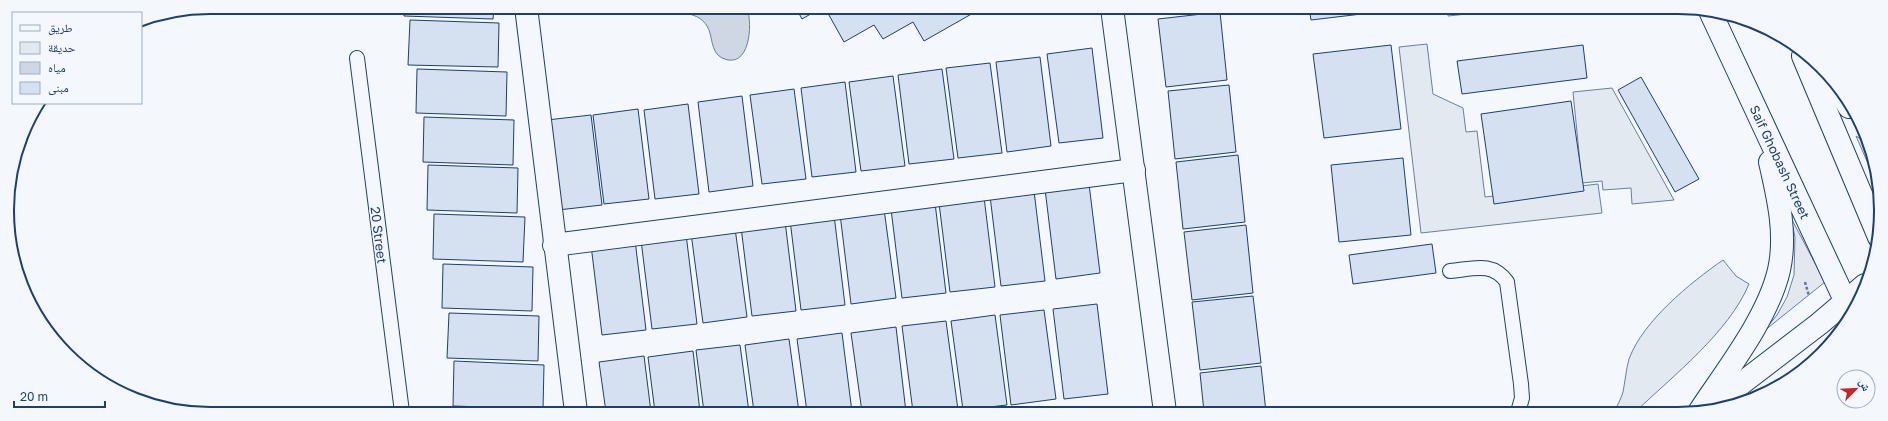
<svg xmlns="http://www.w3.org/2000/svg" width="1888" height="421" font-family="'Golos Text','Noto Naskh Arabic',sans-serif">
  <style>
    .green { fill: #e3e9f0; stroke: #687fa3 }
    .parking { fill: #e3e8f0; stroke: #687fa3 }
    .water { fill: #cfd7e4; stroke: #687fa3 }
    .building { fill: #d5e0f0; stroke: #1d3f73 }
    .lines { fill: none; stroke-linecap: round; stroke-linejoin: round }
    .lane-casing { stroke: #1d3f73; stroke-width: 16 }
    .street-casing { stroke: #1d3f73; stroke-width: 24 }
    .secondary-casing { stroke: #1d3f73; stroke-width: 24 }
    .path { stroke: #5e769c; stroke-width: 2.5; stroke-dasharray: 3 2; stroke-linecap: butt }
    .lane { stroke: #f4f7fb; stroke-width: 14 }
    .street { stroke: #f4f7fb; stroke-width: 22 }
    .secondary { stroke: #f4f7fb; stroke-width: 22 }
    .labels { text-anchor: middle; stroke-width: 3; stroke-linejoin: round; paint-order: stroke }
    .street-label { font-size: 13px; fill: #1d3f73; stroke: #f4f7fb }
    .rim { fill: none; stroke: #1d3f73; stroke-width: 2 }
  </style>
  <rect width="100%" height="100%" fill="#f4f7fb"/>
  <!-- green -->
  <g class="green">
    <polygon points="1448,8 1505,9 1505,10 1448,16"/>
    <polygon points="1427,44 1433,94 1463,108 1466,132 1477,131 1485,197 1598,184 1602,213 1421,233 1399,47"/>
    <polygon points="1612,88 1674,200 1632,204 1631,188 1603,190 1602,181 1582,183 1573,92"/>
    <path d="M1723,260L1736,276L1749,284C1729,332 1673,376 1635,412H1614C1617,406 1621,399 1623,392C1625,382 1626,370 1629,359C1643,321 1690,283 1723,260Z"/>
  </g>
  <!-- parking -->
  <g class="parking">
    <polygon points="1856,136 1867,143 1874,158 1876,182"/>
    <polygon points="1791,218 1825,282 1764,331 1777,315 1787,297 1794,275 1795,237"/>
  </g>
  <!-- water -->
  <path class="water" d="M680,8H747C753,24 750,71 722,58C710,52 713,35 707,26C698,12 687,17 680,8Z"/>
  <!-- building -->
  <g class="building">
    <polygon points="404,7 494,7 493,19 404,16"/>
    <polygon points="796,8 821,8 802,19"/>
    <polygon points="825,8 982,8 924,41 913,22 883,39 874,25 844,42"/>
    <polygon points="1156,8 1200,8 1156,13"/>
    <polygon points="1309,8 1386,8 1387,11 1311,20"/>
    <polygon points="1220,12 1227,80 1166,87 1158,19"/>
    <polygon points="410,20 499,23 498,67 408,65"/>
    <polygon points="1391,45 1401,129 1324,138 1313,54"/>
    <polygon points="1583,45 1587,78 1462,94 1457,61"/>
    <polygon points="1092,48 1103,138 1059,143 1047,54"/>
    <polygon points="1040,57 1051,146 1007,152 996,62"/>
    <polygon points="990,63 1002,153 958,158 946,68"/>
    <polygon points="417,69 507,72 506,116 416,113"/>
    <polygon points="942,69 954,159 909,164 898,75"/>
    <polygon points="893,76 905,166 861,171 849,82"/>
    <polygon points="1641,77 1699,179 1675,192 1618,90"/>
    <polygon points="845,82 856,172 812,177 801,88"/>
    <polygon points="1229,85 1236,152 1175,159 1168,91"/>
    <polygon points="794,89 806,179 762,184 750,95"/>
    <polygon points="742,96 753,186 709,192 698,102"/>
    <polygon points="1571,101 1584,191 1494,204 1481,114"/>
    <polygon points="688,104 699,194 655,199 644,110"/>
    <polygon points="638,109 649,199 604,204 593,115"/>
    <polygon points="591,115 602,205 558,210 547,120"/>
    <polygon points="424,117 514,120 513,165 423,162"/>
    <polygon points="1238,155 1245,222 1183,229 1176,162"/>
    <polygon points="1403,158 1411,235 1339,242 1331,165"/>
    <polygon points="428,165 518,168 517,213 427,210"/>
    <polygon points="1089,184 1100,273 1056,279 1045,189"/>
    <polygon points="1034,191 1045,281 1001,286 990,196"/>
    <polygon points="984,197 995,287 950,292 939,203"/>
    <polygon points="935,203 946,293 902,298 891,209"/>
    <polygon points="884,209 896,298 851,304 840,214"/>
    <polygon points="434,214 525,217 523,262 433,259"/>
    <polygon points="834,215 845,305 801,310 790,220"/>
    <polygon points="785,221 796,311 752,316 741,227"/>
    <polygon points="1246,225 1253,293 1192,300 1184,232"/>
    <polygon points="735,228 747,317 703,323 691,233"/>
    <polygon points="686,234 697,324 652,329 641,240"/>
    <polygon points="635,240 646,330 602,335 591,245"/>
    <polygon points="1432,244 1436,273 1353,284 1349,255"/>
    <polygon points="443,264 533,267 532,311 442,308"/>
    <polygon points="1253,296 1261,363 1200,370 1192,302"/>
    <polygon points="1097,304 1108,394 1064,399 1053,309"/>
    <polygon points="1044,310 1056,399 1011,405 1000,315"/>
    <polygon points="449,313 539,316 538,361 447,358"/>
    <polygon points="995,315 1007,405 963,410 951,321"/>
    <polygon points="946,321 958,410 913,412 902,326"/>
    <polygon points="896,327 906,412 862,412 851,333"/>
    <polygon points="842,333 852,412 807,412 797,339"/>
    <polygon points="789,339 799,412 754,412 745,345"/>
    <polygon points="740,345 749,412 704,412 696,350"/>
    <polygon points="693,351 700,412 655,412 648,357"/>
    <polygon points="644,356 651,412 606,412 599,362"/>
    <polygon points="454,361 544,365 543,409 453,406"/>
    <polygon points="1261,366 1266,412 1204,412 1200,373"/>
    <polygon points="460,409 549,412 460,412"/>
  </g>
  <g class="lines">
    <defs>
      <g id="lane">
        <polyline points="357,58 402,412"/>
        <path d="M1450,271C1473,269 1492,261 1507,282L1521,384L1522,398L1518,412"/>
      </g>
      <g id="street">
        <polyline points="526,7 576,412"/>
        <polyline points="1112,8 1165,412"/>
        <polyline points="554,245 1134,170"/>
      </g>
      <g id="secondary">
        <polyline points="1710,11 1851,313"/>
        <polyline points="1803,56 1879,237"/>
        <polyline points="1834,83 1849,107"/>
        <polyline points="1708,409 1819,324 1865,285"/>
        <path d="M1699,412C1726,371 1768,318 1779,270C1787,234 1778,197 1770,162"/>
      </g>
    </defs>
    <!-- lane casing -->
    <use href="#lane" class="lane-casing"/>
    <!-- street casing -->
    <use href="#street" class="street-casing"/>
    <!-- secondary casing -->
    <use href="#secondary" class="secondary-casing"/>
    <!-- path -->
    <polyline class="path" points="1805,282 1809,296"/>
    <!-- lane -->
    <use href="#lane" class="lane"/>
    <!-- street -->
    <use href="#street" class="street"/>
    <!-- secondary -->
    <use href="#secondary" class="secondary"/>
  </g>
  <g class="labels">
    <!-- street labels -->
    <g class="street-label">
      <text transform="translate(1780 162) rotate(65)" y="5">Saif Ghobash Street</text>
      <text transform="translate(379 235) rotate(83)" y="5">20 Street</text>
    </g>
  </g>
  <!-- crop -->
  <path d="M0 0H1888V421H0ZM210 14H1678A196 196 0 0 1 1874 210V211A196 196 0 0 1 1678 407H210A196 196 0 0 1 14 211V210A196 196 0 0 1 210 14Z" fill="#f4f7fb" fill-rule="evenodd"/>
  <path class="rim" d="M210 14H1678A196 196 0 0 1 1874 210V211A196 196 0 0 1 1678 407H210A196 196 0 0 1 14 211V210A196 196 0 0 1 210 14Z"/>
  <!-- legend -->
  <rect x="12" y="12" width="130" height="92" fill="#f4f7fb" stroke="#9eadc5"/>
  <rect x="20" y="25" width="20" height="6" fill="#f4f7fb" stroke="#9eadc5"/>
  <text x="48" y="32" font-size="12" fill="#1d3f73">طريق</text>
  <rect x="20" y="42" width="20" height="12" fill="#e3e9f0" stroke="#9eadc5"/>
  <text x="48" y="52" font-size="12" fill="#1d3f73">حديقة</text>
  <rect x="20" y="62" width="20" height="12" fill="#cfd7e4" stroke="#9eadc5"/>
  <text x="48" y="72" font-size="12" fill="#1d3f73">مياه</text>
  <rect x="20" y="82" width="20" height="12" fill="#d5e0f0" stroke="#9eadc5"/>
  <text x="48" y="92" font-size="12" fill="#1d3f73">مبنى</text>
  <!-- north arrow -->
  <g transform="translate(1856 389) rotate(66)"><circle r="19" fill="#f4f7fb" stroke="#9eadc5"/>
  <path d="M0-3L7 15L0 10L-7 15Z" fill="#c62828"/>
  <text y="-6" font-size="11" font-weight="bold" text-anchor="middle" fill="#1d3f73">ش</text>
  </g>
  <!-- scale -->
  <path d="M14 401v6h91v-6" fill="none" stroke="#1d3f73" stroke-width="2"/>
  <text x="20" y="401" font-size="12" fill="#1d3f73" stroke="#f4f7fb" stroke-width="3" paint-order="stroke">20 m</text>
</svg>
